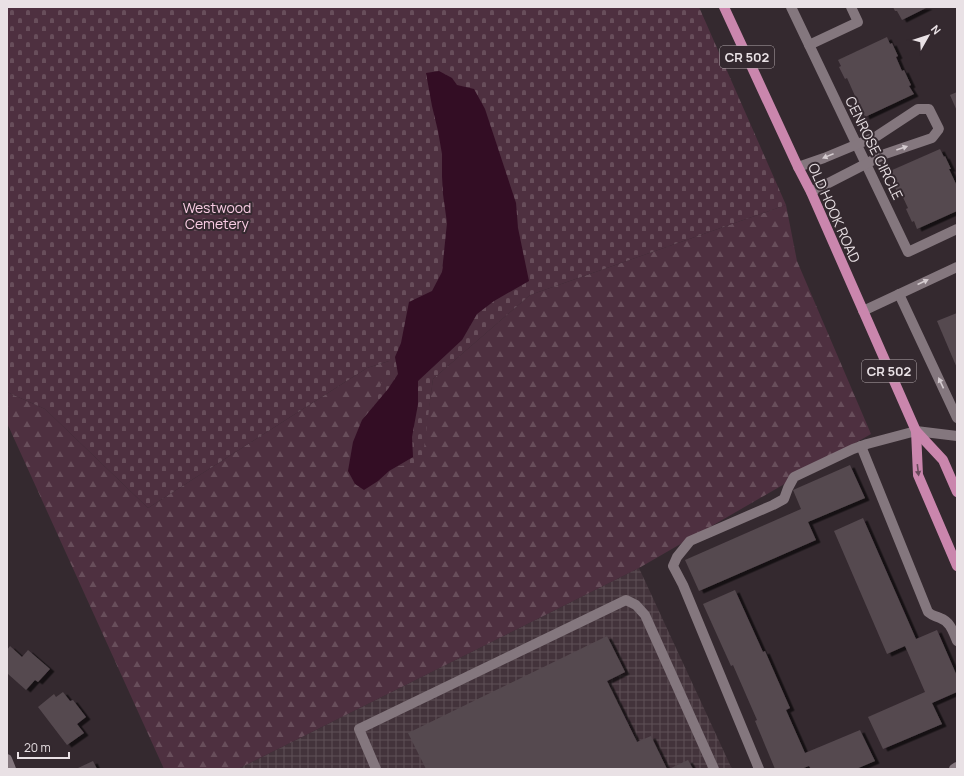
<svg xmlns="http://www.w3.org/2000/svg" width="964" height="776" font-family="Manrope,sans-serif">
  <style>
    .industrial { fill: url(#industrial-grid) }
    .forest { fill: url(#forest-firs) }
    .cemetery { fill: url(#cemetery-stones) }
    .water { fill: #330d24 }
    .building { fill: #55494f; filter: url(#shadow) }
    .lines { fill: none; stroke-linecap: round; stroke-linejoin: round }
    .minor { stroke: #84777e; stroke-width: 10 }
    .major { stroke: #ca86ad; stroke-width: 10 }
    .oneway { fill: #d5ccd0 }
    .oneway2 { fill: #684a5b }
    .labels { text-anchor: middle; stroke-width: 4; stroke-linejoin: round; paint-order: stroke }
    .shield { fill: #34292f; stroke: #b3aaae; stroke-width: 1 }
    .shield-label { font-size: 13px; font-weight: bold; fill: #e9e1e5 }
    .street-label { font-size: 14px; fill: #e9e1e5; stroke: #34292f }
    .park-label { font-size: 14px; fill: #f9cce3; stroke: #34292f }
  </style>
  <defs>
    <pattern id="industrial-grid" width="8" height="8" patternUnits="userSpaceOnUse"><rect width="8" height="8" fill="#43333b"/><path d="M0 4h8M4 0v8" fill="none" stroke="#5e5057"/></pattern>
    <pattern id="forest-firs" width="22" height="20" patternUnits="userSpaceOnUse"><rect width="22" height="20" fill="#4e3040"/><path d="M5 1l3.5 6h-7zM16 11l3.5 6h-7z" fill="#684e5b"/></pattern>
    <pattern id="cemetery-stones" width="16" height="16" patternUnits="userSpaceOnUse"><rect width="16" height="16" fill="#4e3040"/><path d="M2 7V4a2 2 0 0 1 4 0v3zM10 15v-3a2 2 0 0 1 4 0v3z" fill="#684e5b"/></pattern>
    <filter id="shadow"><feDropShadow dx="4.5" dy="2.5" stdDeviation="0" flood-color="#0009"/></filter>
  </defs>
  <rect width="100%" height="100%" fill="#34292f"/>
  <!-- industrial -->
  <polygon class="industrial" points="639,568 732,769 238,769"/>
  <!-- forest -->
  <polygon class="forest" points="786,205 797,261 871,434 639,568 238,769 164,769 7,423 7,392 45,409 148,508 367,368 389,361 421,463 433,379 530,295"/>
  <!-- cemetery -->
  <polygon class="cemetery" points="7,7 699,7 786,205 530,295 433,379 422,463 351,473 389,361 367,368 148,508 45,409 7,392"/>
  <!-- water -->
  <polygon class="water" points="439,71 452,78 457,85 474,89 485,109 516,203 518,228 529,281 494,301 477,314 462,340 418,381 418,404 412,437 413,457 389,471 378,481 364,490 355,484 348,471 353,442 362,420 388,389 398,374 395,357 401,343 409,302 432,291 442,272 447,223 443,194 442,176 442,154 438,131 432,106 426,73"/>
  <!-- building -->
  <g class="building">
    <polygon points="893,7 928,7 902,20 897,11 895,11"/>
    <polygon points="887,37 890,44 892,43 898,56 896,57 902,71 904,70 911,85 909,86 914,94 865,117 862,109 859,110 853,97 855,96 847,78 845,79 839,67 841,66 838,60"/>
    <polygon points="957,92 957,111 950,95"/>
    <polygon points="940,149 944,157 945,156 951,169 949,169 957,186 957,211 917,229 914,221 912,222 906,209 908,208 900,191 897,192 892,180 894,180 890,171"/>
    <polygon points="957,313 957,368 937,321"/>
    <polygon points="850,465 865,498 808,522 816,540 699,591 685,560 801,509 793,490"/>
    <polygon points="863,518 916,639 937,630 957,676 957,692 932,703 942,724 883,749 868,717 925,692 905,646 887,654 834,531"/>
    <polygon points="735,590 763,652 765,651 790,708 786,710 805,753 860,730 875,761 856,769 811,769 809,766 801,769 775,769 755,721 757,720 733,665 731,666 703,604"/>
    <polygon points="607,636 625,672 607,681 637,742 651,736 667,769 426,769 408,733"/>
    <polygon points="10,646 22,657 28,650 50,669 38,682 35,680 26,690 8,674 7,675 7,650"/>
    <polygon points="63,692 70,701 73,700 86,717 77,724 84,733 67,745 38,707 54,694 56,697"/>
    <polygon points="688,760 693,769 669,769"/>
    <polygon points="93,761 97,769 76,769"/>
  </g>
  <g class="lines">
    <!-- minor -->
    <g class="minor">
      <polyline points="791,7 908,252 957,229"/>
      <polyline points="809,45 858,22 851,7"/>
      <polyline points="798,167 824,158 877,136 918,109 929,109 939,129 932,138 885,154 811,192"/>
      <polyline points="899,294 957,418"/>
      <polyline points="863,311 957,267"/>
      <path d="M861,446L928,612C934,617 934,615 940,618C951,622 953,632 957,641"/>
      <polyline points="7,759 11,769"/>
      <polyline points="376,769 359,729 626,600 636,605 645,615 714,769"/>
      <polyline points="759,769 683,585 673,566 677,557 690,541 773,505 784,499 788,488 794,477 853,449 867,444 916,431 957,436"/>
      <polyline points="954,769 957,767"/>
    </g>
    <!-- major -->
    <g class="major">
      <polyline points="724,7 798,167 811,192 916,431 943,460 957,492"/>
      <polyline points="916,431 918,475 957,566"/>
    </g>
  </g>
  <!-- one-way arrows -->
  <defs><path id="oneway-solid" d="M-6-.8H1V-3.2L6.5 0L1 3.2V.8H-6Z"/></defs>
  <g class="oneway">
    <use href="#oneway-solid" transform="translate(902 148) rotate(-19)"/>
    <use href="#oneway-solid" transform="translate(828 156) rotate(158)"/>
    <use href="#oneway-solid" transform="translate(923 282) rotate(-25)"/>
    <use href="#oneway-solid" transform="translate(941 383) rotate(-115)"/>
  </g>
  <use class="oneway2" href="#oneway-solid" transform="translate(918 470) rotate(83)"/>
  <g class="labels">
    <!-- shield labels -->
    <g class="shield">
      <rect x="720" y="46" width="54" height="22" rx="3"/>
      <rect x="862" y="360" width="54" height="22" rx="3"/>
    </g>
    <g class="shield-label">
      <text x="747" y="62">CR 502</text>
      <text x="889" y="376">CR 502</text>
    </g>
    <!-- street labels -->
    <g class="street-label">
      <text transform="translate(874 148) rotate(64)" y="5">CENROSE CIRCLE</text>
      <text transform="translate(834 213) rotate(66)" y="5">OLD HOOK ROAD</text>
    </g>
    <!-- park labels -->
    <g class="park-label">
      <text x="217" y="213">Westwood<tspan x="217" dy="16">Cemetery</tspan></text>
    </g>
  </g>
  <!-- border -->
  <rect width="964" height="776" fill="none" stroke="#e9e1e5" stroke-width="16"/>
  <!-- north arrow -->
  <g transform="translate(928 36) rotate(51)" stroke="#34292f" stroke-width="3" paint-order="stroke">
  <path d="M0-3L7 15L0 10L-7 15Z" fill="#e9e1e5"/>
  <text y="-6" font-size="11" font-weight="bold" text-anchor="middle" fill="#e9e1e5">N</text>
  </g>
  <!-- scale -->
  <path d="M18 752v6h51v-6" fill="none" stroke="#e9e1e5" stroke-width="2"/>
  <text x="24" y="752" font-size="12" fill="#e9e1e5" stroke="#34292f" stroke-width="3" paint-order="stroke">20 m</text>
</svg>
